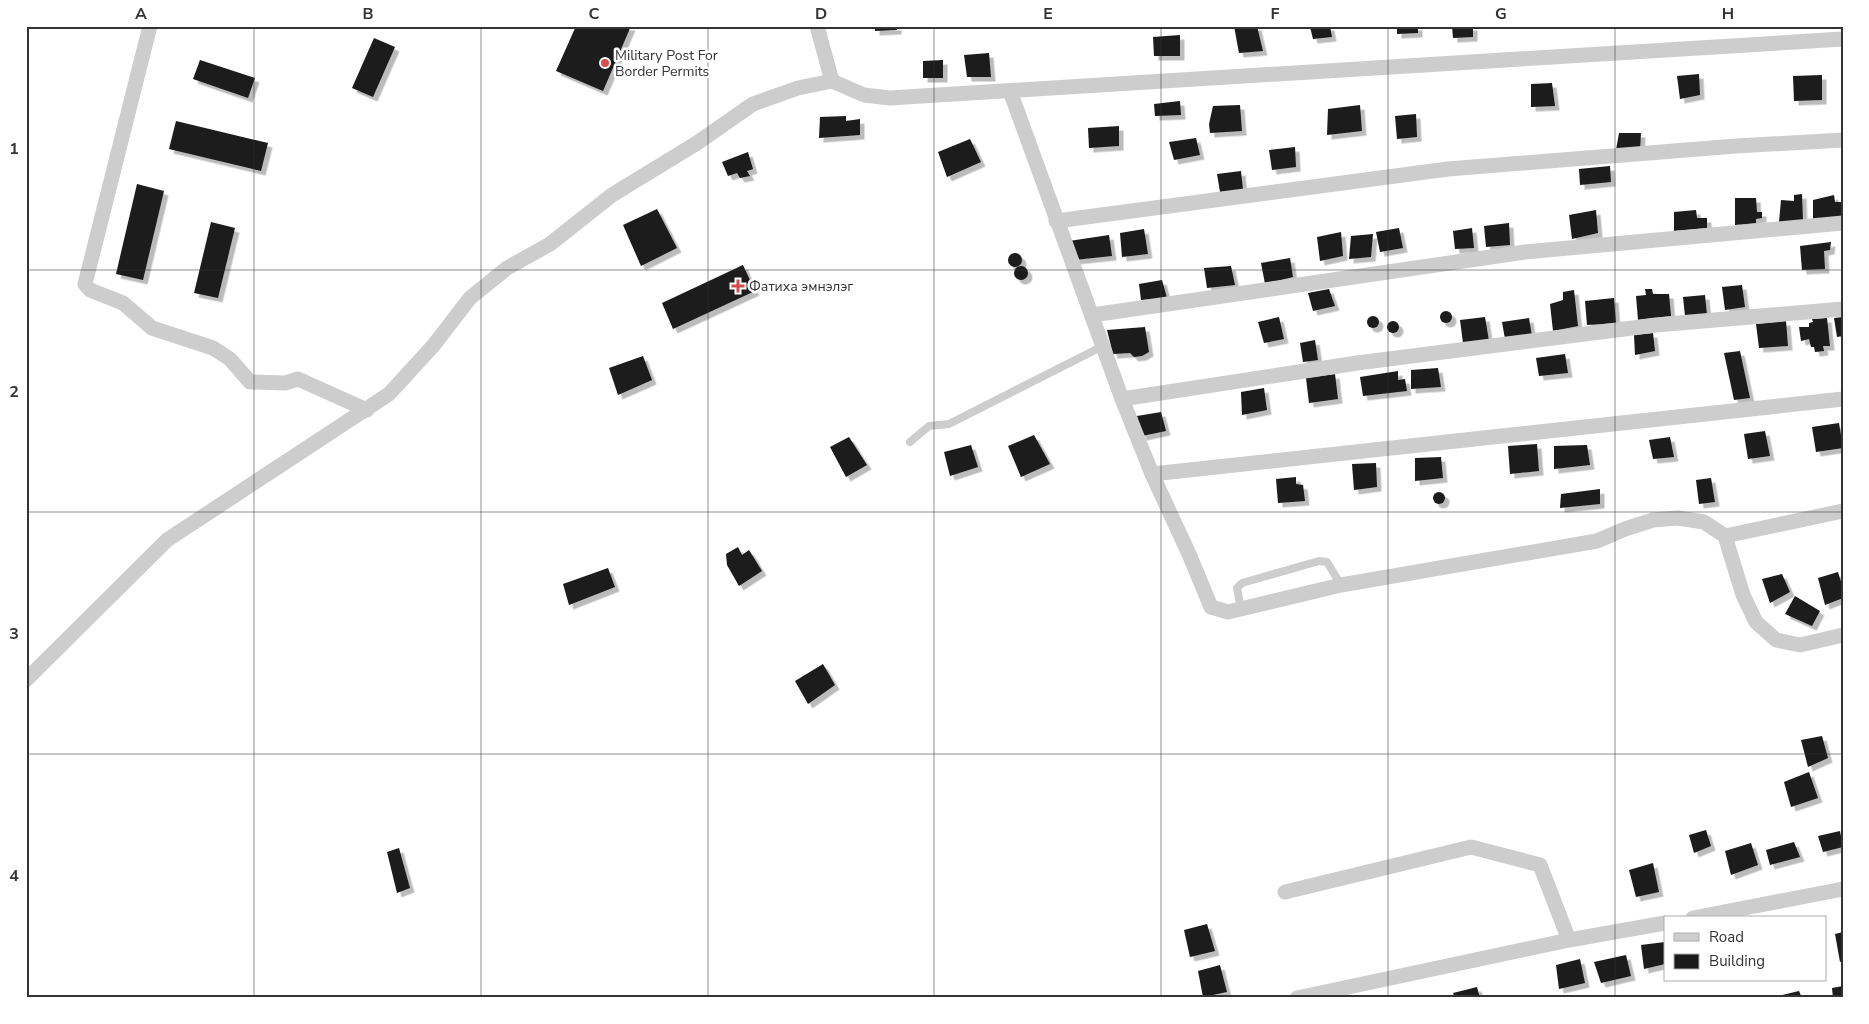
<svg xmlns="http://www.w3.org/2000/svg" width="1869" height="1024" font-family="'Nunito Sans',sans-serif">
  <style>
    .building { fill: #1a1a1a; filter: url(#shadow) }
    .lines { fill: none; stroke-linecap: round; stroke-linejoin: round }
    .lane { stroke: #cdcdcd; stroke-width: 8 }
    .street { stroke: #cdcdcd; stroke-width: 15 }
    .grid { fill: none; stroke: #333; stroke-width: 1; stroke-opacity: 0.55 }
    .poi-dot { fill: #d14e4d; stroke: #fff; stroke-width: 2 }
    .labels { text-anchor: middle; stroke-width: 5; stroke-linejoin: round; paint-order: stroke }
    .poi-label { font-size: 14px; fill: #333; stroke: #fff; text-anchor: start }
    .neatline { fill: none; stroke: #333; stroke-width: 2 }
    .grid-label { font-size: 16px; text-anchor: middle; font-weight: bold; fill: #333 }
  </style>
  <defs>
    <filter id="shadow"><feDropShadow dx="4.5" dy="4.5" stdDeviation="0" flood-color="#0004"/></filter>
  </defs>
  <rect width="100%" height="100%" fill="#fff"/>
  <!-- building -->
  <g class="building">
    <polygon points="576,26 631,26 603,91 556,71"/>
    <polygon points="875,26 897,26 897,30 875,31"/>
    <polygon points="1234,26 1257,26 1263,51 1239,53"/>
    <polygon points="1330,26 1332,37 1313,39 1310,27"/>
    <polygon points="1397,26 1418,26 1418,33 1397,34"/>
    <polygon points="1452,26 1473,26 1473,37 1453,38"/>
    <polygon points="1180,35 1180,56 1154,56 1153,37"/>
    <polygon points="374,38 395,47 373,97 352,88"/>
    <polygon points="989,53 991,77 967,77 964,55"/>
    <polygon points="200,60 255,78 248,98 193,79"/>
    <polygon points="943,60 943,78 923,78 923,61"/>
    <polygon points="1699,74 1700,95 1680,99 1677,76"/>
    <polygon points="1822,75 1822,100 1794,101 1793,76"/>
    <polygon points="1552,83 1555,106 1531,107 1531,84"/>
    <polygon points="1180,101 1181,115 1155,116 1154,104"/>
    <polygon points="1240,105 1242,131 1210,133 1209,124 1213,106"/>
    <polygon points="1360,105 1362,131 1327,135 1328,109"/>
    <polygon points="1416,114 1417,137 1397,139 1395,116"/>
    <polygon points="846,116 846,121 860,119 860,135 819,138 820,117"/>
    <polygon points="176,121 268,143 261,171 169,149"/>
    <polygon points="1119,126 1119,146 1089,148 1088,128"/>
    <polygon points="1619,133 1641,133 1640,150 1616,150"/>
    <polygon points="1196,138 1200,155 1174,160 1169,142"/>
    <polygon points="970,139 981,162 947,177 938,152"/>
    <polygon points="1295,147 1296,167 1272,170 1269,150"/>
    <polygon points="748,152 753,169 747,171 750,176 740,178 737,173 728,176 722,162"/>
    <polygon points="1610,166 1611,182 1580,185 1579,169"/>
    <polygon points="1241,171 1243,190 1220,192 1217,174"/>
    <polygon points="137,184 164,191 143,280 116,274"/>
    <polygon points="1802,194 1803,221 1779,222 1781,200 1794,201 1794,195"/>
    <polygon points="1834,195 1835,202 1843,202 1843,217 1813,219 1813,200"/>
    <polygon points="1735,198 1756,198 1757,212 1762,212 1762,218 1756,219 1756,223 1735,225"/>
    <polygon points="657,209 677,248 641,266 623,225"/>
    <polygon points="1596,210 1598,233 1572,239 1569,215"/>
    <polygon points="1696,210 1697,218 1707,218 1707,228 1674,231 1674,212"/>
    <polygon points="211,222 235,228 218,298 194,293"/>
    <polygon points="1509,223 1510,245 1486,247 1484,226"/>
    <polygon points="1399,228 1403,248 1380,252 1376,232"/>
    <polygon points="1472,228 1474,248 1455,249 1453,231"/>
    <polygon points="1144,229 1148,254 1122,257 1120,233"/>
    <polygon points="1341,232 1343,256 1320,261 1317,237"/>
    <polygon points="1373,234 1371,257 1349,259 1351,236"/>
    <polygon points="1109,235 1112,256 1074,260 1069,241"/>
    <polygon points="1831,242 1830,250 1824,251 1825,269 1802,270 1800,246"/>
    <circle cx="1015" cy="260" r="7"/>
    <polygon points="1290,258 1293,277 1265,284 1261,263"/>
    <polygon points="743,265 755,291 673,329 662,303"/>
    <polygon points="1231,266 1235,285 1207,288 1204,268"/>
    <circle cx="1021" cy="273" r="7"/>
    <polygon points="1162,280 1167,298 1141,300 1139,284"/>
    <polygon points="1742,285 1745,307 1725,310 1722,287"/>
    <polygon points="1329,289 1335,306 1313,311 1308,293"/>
    <polygon points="1645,289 1652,289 1653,294 1669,294 1671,316 1638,320 1636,296 1646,295"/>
    <polygon points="1574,290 1578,326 1553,331 1550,304 1563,300 1563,292"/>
    <polygon points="1705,295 1707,315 1685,316 1683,297"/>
    <polygon points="1614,298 1616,323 1587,325 1585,301"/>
    <circle cx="1446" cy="317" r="6"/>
    <circle cx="1373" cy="322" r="6"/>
    <polygon points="1279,317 1284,339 1264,343 1258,322"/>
    <polygon points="1485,317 1489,341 1463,343 1460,320"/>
    <polygon points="1843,317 1843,336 1837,337 1834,318"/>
    <polygon points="1529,318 1532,336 1505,339 1502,322"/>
    <polygon points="1827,318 1830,346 1823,346 1824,351 1815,352 1814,347 1811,347 1809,339 1801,341 1799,327 1809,327 1809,323 1813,322 1812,319"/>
    <polygon points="1786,321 1788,346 1759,348 1756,324"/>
    <circle cx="1393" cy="327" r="6"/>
    <polygon points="1145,327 1149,352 1142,356 1134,357 1130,353 1113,354 1107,330"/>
    <polygon points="1653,333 1655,351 1635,355 1634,335"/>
    <polygon points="1315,340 1318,360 1303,362 1300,343"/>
    <polygon points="1740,351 1750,398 1734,400 1724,353"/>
    <polygon points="1565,354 1568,373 1539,376 1536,358"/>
    <polygon points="643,356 652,380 618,395 609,368"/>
    <polygon points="1438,368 1441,387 1411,389 1411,370"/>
    <polygon points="1398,371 1398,380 1405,379 1407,391 1363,396 1360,377"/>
    <polygon points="1335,374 1338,399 1309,403 1306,378"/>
    <polygon points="1264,388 1267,410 1242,415 1241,392"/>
    <polygon points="1161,412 1166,431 1142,436 1137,416"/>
    <polygon points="1839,423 1843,448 1816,452 1812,427"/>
    <polygon points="1765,431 1770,456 1748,459 1744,434"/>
    <polygon points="1034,435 1050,464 1021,477 1008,446"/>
    <polygon points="849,437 867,465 846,477 830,447"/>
    <polygon points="1670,437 1674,457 1653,459 1649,440"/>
    <polygon points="1537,444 1539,471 1510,474 1508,446"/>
    <polygon points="971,445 978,467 950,476 944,452"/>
    <polygon points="1587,445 1590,465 1554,469 1554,446"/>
    <polygon points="1441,457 1443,478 1415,481 1415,458"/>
    <polygon points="1376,463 1377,487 1354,490 1352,464"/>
    <polygon points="1296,477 1296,484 1303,485 1305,501 1278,503 1276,479"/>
    <polygon points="1711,478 1715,502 1699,504 1696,480"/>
    <polygon points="1600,489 1600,504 1560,508 1561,494"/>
    <circle cx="1439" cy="498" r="6"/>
    <polygon points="738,547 742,555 749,550 762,571 739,586 727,565 726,554"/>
    <polygon points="608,568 615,587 569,605 563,584"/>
    <polygon points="1838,572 1843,588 1843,598 1825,605 1818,578"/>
    <polygon points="1782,574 1790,592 1770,603 1762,579"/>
    <polygon points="1795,596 1820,611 1812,626 1785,614"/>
    <polygon points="823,664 835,685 808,704 795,681"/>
    <polygon points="1822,736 1828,758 1808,767 1801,740"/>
    <polygon points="1809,772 1818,798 1791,807 1784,782"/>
    <polygon points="1706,830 1711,846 1694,853 1689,835"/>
    <polygon points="1840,831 1843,847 1823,852 1818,836"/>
    <polygon points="1794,842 1800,857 1770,865 1766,850"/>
    <polygon points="1751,843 1758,865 1731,875 1725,851"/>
    <polygon points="399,848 410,888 397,893 387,852"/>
    <polygon points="1653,863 1659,892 1636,897 1629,870"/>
    <polygon points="1207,924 1215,951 1190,957 1184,930"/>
    <polygon points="1843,932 1843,961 1840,962 1835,934"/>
    <polygon points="1665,942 1665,964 1644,969 1641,945"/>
    <polygon points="1626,955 1631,976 1601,983 1594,962"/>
    <polygon points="1580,959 1585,983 1559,989 1556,965"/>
    <polygon points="1220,965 1227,992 1203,997 1198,971"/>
    <polygon points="1843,986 1843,998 1833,998 1832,988"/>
    <polygon points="1477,987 1480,998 1455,998 1453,993"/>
    <polygon points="1799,991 1802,998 1774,998 1774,997"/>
  </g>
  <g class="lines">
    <!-- lane -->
    <g class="lane">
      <polyline points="910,442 929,426 949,424 1103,346"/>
      <polyline points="1241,609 1237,588 1242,583 1319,561 1327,562 1341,585"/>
    </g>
    <!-- street -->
    <g class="street">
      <polyline points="150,26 85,284 90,290 123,303 152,328 213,348 230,359 250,382 285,383 298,379 367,410"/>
      <polyline points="817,26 832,81"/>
      <polyline points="1010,91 1122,399 1152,474 1189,554 1211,607 1228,612 1341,585 1597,541 1625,529 1653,520 1678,518 1704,522 1725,536 1743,595 1756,622 1776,640 1800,645 1843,635"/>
      <polyline points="1056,221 1448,169 1736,146 1843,140"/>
      <polyline points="1092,315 1525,252 1843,223"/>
      <polyline points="1122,399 1357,363 1656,325 1843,309"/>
      <polyline points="1152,474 1843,399"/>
      <polyline points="1725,536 1843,511"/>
      <polyline points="26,680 167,540 389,394 433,346 470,298 507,268 550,244 612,195 697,143 753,104 798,88 832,81 864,95 890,98 1843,39"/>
      <polyline points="1285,892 1471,847 1540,865 1569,940"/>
      <polyline points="1693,918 1843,889"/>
      <polyline points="1297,998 1569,940 1665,923"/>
    </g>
  </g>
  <!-- grid -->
  <path class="grid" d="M254,26V998M481,26V998M708,26V998M934,26V998M1161,26V998M1388,26V998M1615,26V998M26,270H1843M26,512H1843M26,754H1843"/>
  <!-- markers -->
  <g class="poi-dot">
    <circle cx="605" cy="63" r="5"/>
    <path d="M735.5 278.5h5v5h5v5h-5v5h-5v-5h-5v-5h5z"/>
  </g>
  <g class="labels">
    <!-- poi labels -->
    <g class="poi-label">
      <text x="615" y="60">Military Post For<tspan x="615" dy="16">Border Permits</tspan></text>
      <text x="749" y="291">Фатиха эмнэлэг</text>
    </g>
  </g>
  <!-- border -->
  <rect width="1869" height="1024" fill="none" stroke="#ffffff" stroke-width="55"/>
  <!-- legend -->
  <rect x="1664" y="916" width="162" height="65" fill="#ffffff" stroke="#adadad"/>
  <rect x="1674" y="933" width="25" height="8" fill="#cdcdcd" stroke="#adadad"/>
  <text x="1709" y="942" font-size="15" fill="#333333">Road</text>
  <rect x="1674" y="954" width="25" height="15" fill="#1a1a1a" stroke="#adadad"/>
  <text x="1709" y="966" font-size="15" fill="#333333">Building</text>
  <rect x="28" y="28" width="1814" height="968" class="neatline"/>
  <g class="grid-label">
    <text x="141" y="19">A</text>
    <text x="368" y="19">B</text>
    <text x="594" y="19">C</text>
    <text x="821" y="19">D</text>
    <text x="1048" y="19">E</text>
    <text x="1275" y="19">F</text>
    <text x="1501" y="19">G</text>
    <text x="1728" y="19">H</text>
    <text x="14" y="154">1</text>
    <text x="14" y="397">2</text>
    <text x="14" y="639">3</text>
    <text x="14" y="881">4</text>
  </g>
</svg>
